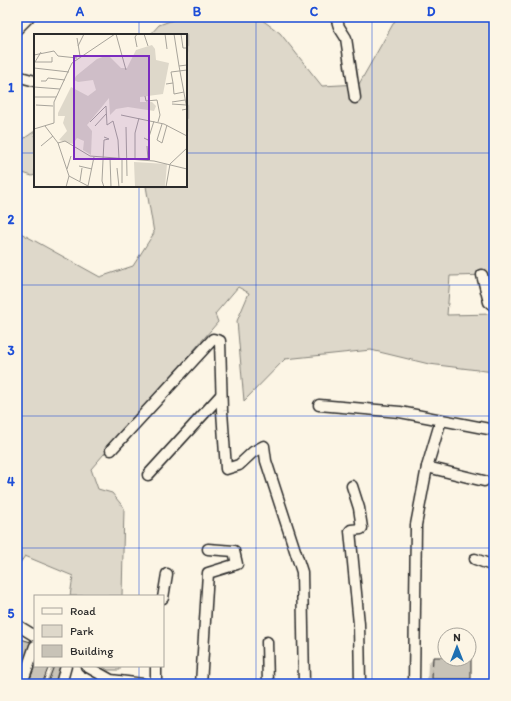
<svg xmlns="http://www.w3.org/2000/svg" width="511" height="701" font-family="Itim,sans-serif">
  <style>
    .green { fill: #ded8ca; stroke: #84827a }
    .shadow { fill: #0003 }
    .building { fill: #c8c3b7; stroke: #2b2b2b }
    .lines { fill: none; stroke-linecap: round; stroke-linejoin: round }
    .minor-casing { stroke: #2b2b2b; stroke-width: 13 }
    .minor { stroke: #fcf5e5; stroke-width: 10 }
    .grid { fill: none; stroke: #1d4ed8; stroke-width: 1; stroke-opacity: 0.55 }
    .inset-road { fill: none; stroke: #a8a49b; stroke-width: 1 }
    .view { fill: #7b2cbf; fill-opacity: 0.15; stroke: #7b2cbf; stroke-width: 2 }
    .inset-edge { fill: none; stroke: #2b2b2b; stroke-width: 2 }
    .neatline { fill: none; stroke: #1d4ed8; stroke-width: 1.5 }
    .grid-label { font-size: 13px; text-anchor: middle; font-weight: bold; fill: #1d4ed8 }
  </style>
  <rect width="100%" height="100%" fill="#fcf5e5"/>
  <filter id="ink" filterUnits="userSpaceOnUse"><feTurbulence type="fractalNoise" baseFrequency=".025" numOctaves="2"/><feDisplacementMap in="SourceGraphic" scale="8" xChannelSelector="R" yChannelSelector="G"/><feConvolveMatrix kernelMatrix="1 2 1 2 8 2 1 2 1" color-interpolation-filters="sRGB"/></filter>
  <g filter="url(#ink)">
    <!-- green -->
    <g class="green">
      <polygon points="181,17 258,17 280,33 322,86 359,84 397,17 494,17 494,275 450,276 447,315 494,314 494,372 429,364 371,350 285,359 244,401 237,321 249,293 238,287 215,314 218,322 91,469 98,489 112,493 124,508 122,596 70,596 73,576 25,556 17,567 17,231 100,277 133,266 154,233 146,186 186,186 186,35 150,35 159,25"/>
      <polygon points="35,131 35,175 32,176 17,171 17,145 19,142"/>
      <polygon points="102,666 120,666 120,670 108,670"/>
    </g>
    <!-- shadow -->
    <g class="shadow">
      <polygon points="22,640 17,684 17,646 18,644"/>
      <polygon points="433,658 445,658 445,659 469,659 469,658 470,679 466,683 481,684 427,684 428,663"/>
      <polygon points="35,660 35,666 48,666 41,684 26,684"/>
      <polygon points="52,666 64,666 58,684 45,684"/>
    </g>
    <!-- building -->
    <g class="building">
      <polygon points="21,639 34,643 21,684 17,684 17,653"/>
      <polygon points="433,657 445,657 445,659 469,659 469,657 471,657 471,679 432,679"/>
      <polygon points="35,666 49,666 42,684 28,684"/>
      <polygon points="54,666 65,666 59,684 54,684 48,682"/>
      <rect x="445" y="682" width="37" height="2"/>
    </g>
    <g class="lines">
      <defs>
        <g id="minor">
          <polyline points="336,17 339,27 346,38 355,98"/>
          <polyline points="17,29 29,17"/>
          <polyline points="17,76 35,81"/>
          <polyline points="482,275 489,302 494,306"/>
          <polyline points="319,405 400,412 494,430"/>
          <polyline points="111,450 213,339 220,341 222,411 226,469 239,465 253,452 264,446 266,461 302,572 304,684"/>
          <polyline points="427,467 484,481"/>
          <polyline points="148,475 221,395"/>
          <polyline points="352,486 359,508 362,528 361,529 351,530 350,531 359,624 360,684"/>
          <polyline points="475,559 494,566"/>
          <polyline points="163,598 167,574"/>
          <polyline points="17,625 35,636"/>
          <polyline points="267,642 268,684"/>
          <polyline points="86,666 111,680 143,684"/>
          <polyline points="22,683 35,646"/>
          <polyline points="61,684 66,666"/>
          <polyline points="156,684 156,666"/>
          <polyline points="201,684 208,573 237,564 234,551 208,549"/>
          <polyline points="414,684 416,525 427,467 441,420"/>
        </g>
      </defs>
      <!-- minor casing -->
      <use href="#minor" class="minor-casing"/>
      <!-- minor -->
      <use href="#minor" class="minor"/>
    </g>
  </g>
  <!-- grid -->
  <path class="grid" d="M139,17V35M256,17V684M372,17V684M17,153H35M186,153H494M139,186V596M17,285H494M17,416H494M17,548H494M139,666V684"/>
  <!-- overview -->
  <g transform="translate(34 34)">
    <rect width="153" height="153" fill="#fcf5e5"/>
    <path d="M118,11L121,15L122,26L135,29L129,60L106,63V68H118L122,72L120,77L94,73L82,75L76,81L75,64L53,91L58,97L57,121L49,116L50,107L43,104L39,110L25,106L33,97L29,89L31,82H24V79L37,53L54,62L62,56L59,46L44,48L40,46L42,42L63,25L74,21L87,34H93L102,16ZM100,128L133,130L131,153H101Z" fill="#ded8ca"/>
    <path class="inset-road" d="M82,0L92,36M103,0L101,3L103,13M110,0L114,12M131,0L133,15M140,0L145,32L153,31M147,0L149,14H153M43,4L46,22M44,12L50,0M7,18L1,28H18V23M0,21L20,17L24,22L43,24M145,32L153,75L148,76M0,34L35,38M7,47H12L14,44L31,46M139,49L137,38L153,36M132,50L139,49L140,60L150,58M0,53L26,55M111,62L112,67L123,66L126,81L124,88M0,63H22M138,68L151,66M138,70L152,71M2,71L19,72M87,81L130,90L153,102M56,88L72,72L73,91L79,87L84,106L85,125M128,90L123,106L128,109L133,91M11,92L24,109L31,107L56,122L120,127L153,135M61,92L72,80M92,93L93,142M0,95L20,89V68L38,29L81,0M110,104L114,106L120,87M24,109L35,142L32,153M7,112L19,102M113,112L114,126M76,124L77,153M101,126V99L105,84M45,132L58,135M83,134L85,153M33,135L37,122M35,142L54,152L60,123M46,147L48,134M88,149V126M70,153L68,147L70,106L75,105L70,103M132,153L136,130L153,114"/>
    <path class="view" d="M40,22H115V125H40Z"/>
    <rect width="153" height="153" class="inset-edge"/>
  </g>
  <!-- margin -->
  <rect width="511" height="701" fill="none" stroke="#fcf5e5" stroke-width="44"/>
  <!-- legend -->
  <rect x="34" y="595" width="130" height="72" fill="#fcf5e5" stroke="#a8a49b"/>
  <rect x="42" y="608" width="20" height="6" fill="#fcf5e5" stroke="#a8a49b"/>
  <text x="70" y="615" font-size="12" fill="#2b2b2b">Road</text>
  <rect x="42" y="625" width="20" height="12" fill="#ded8ca" stroke="#a8a49b"/>
  <text x="70" y="635" font-size="12" fill="#2b2b2b">Park</text>
  <rect x="42" y="645" width="20" height="12" fill="#c8c3b7" stroke="#a8a49b"/>
  <text x="70" y="655" font-size="12" fill="#2b2b2b">Building</text>
  <!-- north arrow -->
  <g transform="translate(457 647)"><circle r="19" fill="#fcf5e5" stroke="#a8a49b"/>
  <path d="M0-3L7 15L0 10L-7 15Z" fill="#1f6fb2"/>
  <text y="-6" font-size="11" font-weight="bold" text-anchor="middle" fill="#2b2b2b">N</text>
  </g>
  <rect x="22" y="22" width="467" height="657" class="neatline"/>
  <g class="grid-label">
    <text x="80" y="16">A</text>
    <text x="197" y="16">B</text>
    <text x="314" y="16">C</text>
    <text x="431" y="16">D</text>
    <text x="11" y="92">1</text>
    <text x="11" y="224">2</text>
    <text x="11" y="355">3</text>
    <text x="11" y="486">4</text>
    <text x="11" y="618">5</text>
  </g>
</svg>
